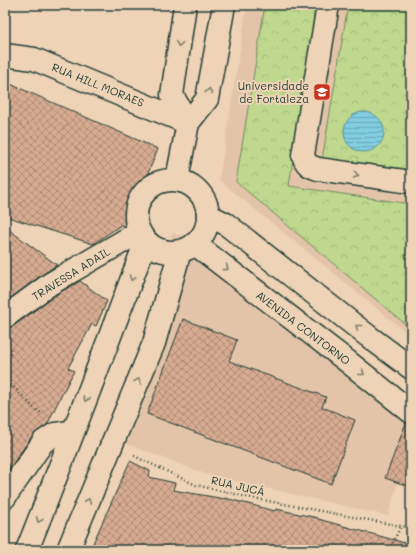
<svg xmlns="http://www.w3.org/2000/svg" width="416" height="555" font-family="Mali,sans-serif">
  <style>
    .built { fill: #e4c4a9 }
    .park { fill: url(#park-crowns); stroke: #6f8a61 }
    .water { fill: url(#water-rules); stroke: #5a949c }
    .building { fill: url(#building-cross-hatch); stroke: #1f3d34 }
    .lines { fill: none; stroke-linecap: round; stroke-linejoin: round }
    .minor-casing { stroke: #1f3d34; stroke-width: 25 }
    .path { stroke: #1f3d34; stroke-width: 2.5; stroke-dasharray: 1 3; stroke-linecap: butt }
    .minor { stroke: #efd3b6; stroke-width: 22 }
    .oneway { stroke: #7d806e }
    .labels { text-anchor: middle; stroke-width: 4; stroke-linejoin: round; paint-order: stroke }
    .street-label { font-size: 11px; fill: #1f3d34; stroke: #efd3b6 }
    .poi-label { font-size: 11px; fill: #1f3d34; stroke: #efd3b6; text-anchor: end }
  </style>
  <defs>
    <pattern id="park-crowns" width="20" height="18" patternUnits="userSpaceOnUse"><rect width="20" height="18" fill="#bfd88e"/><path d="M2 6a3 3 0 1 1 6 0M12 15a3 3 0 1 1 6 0" fill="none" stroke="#a4ba7b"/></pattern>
    <pattern id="water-rules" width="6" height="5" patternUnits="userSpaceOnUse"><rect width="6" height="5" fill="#82cee1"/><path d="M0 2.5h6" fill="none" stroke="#6aa8b7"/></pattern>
    <pattern id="building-cross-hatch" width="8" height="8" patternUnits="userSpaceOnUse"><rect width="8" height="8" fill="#d7ab91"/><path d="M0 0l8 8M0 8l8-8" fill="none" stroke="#ae8c77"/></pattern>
  </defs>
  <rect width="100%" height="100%" fill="#efd3b6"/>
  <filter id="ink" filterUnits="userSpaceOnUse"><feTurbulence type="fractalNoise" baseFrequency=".025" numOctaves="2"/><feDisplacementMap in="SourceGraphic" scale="8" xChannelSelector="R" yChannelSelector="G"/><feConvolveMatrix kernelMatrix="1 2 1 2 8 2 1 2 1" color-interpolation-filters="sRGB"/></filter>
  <g filter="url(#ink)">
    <!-- built -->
    <g class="built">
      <polygon points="247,5 411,5 411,336 219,180"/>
      <polygon points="172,233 213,245 411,399 411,438 388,516 208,475 114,439 146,366"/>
    </g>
    <!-- park -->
    <g class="park">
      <polygon points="265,5 316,5 289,186 411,204 411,329 236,182"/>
      <polygon points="348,5 411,5 411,173 322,160"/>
    </g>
    <!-- water -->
    <circle class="water" cx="364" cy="132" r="20"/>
    <!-- building -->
    <g class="building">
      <polygon points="8,83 158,149 127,224 125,226 121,225 93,244 5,216 5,98"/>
      <polygon points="5,227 57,265 43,274 5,302"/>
      <polygon points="80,281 107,301 96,326 92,324 68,368 74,371 56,406 50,419 47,425 33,435 5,475 5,329 12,327 57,294"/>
      <polygon points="183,319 237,340 229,361 326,397 322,407 355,420 331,484 147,414"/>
      <polygon points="406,423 411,424 411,487 385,478"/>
      <polygon points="130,461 150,471 149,477 175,483 173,490 225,499 225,498 275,511 276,509 318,518 318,519 405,543 404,550 90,550"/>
    </g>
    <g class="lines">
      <defs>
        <g id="minor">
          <polyline points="185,5 172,95 188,123"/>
          <path d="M328,5L303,155C306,165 309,166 318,169L411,182"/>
          <polyline points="5,55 34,59 188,123"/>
          <polyline points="177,179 188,123 207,99 224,5"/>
          <circle cx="172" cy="216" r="36"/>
          <polyline points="208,215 226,224 368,336 411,368"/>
          <polyline points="195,244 347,361 411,412"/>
          <polyline points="5,317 50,284 139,232"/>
          <polyline points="5,497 43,442 55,434 70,432"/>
          <path d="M27,550C68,448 107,344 146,241"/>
          <polyline points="68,550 154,343 180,251"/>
        </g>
      </defs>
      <!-- minor casing -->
      <use href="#minor" class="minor-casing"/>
      <!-- path -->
      <g class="path">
        <polyline points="5,379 19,392 34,408 41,413"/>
        <polyline points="134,456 196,485 247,497 411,528"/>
        <polyline points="389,550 401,526"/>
      </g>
      <!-- minor -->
      <use href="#minor" class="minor"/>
    </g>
    <!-- one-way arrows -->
    <defs><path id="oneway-chevron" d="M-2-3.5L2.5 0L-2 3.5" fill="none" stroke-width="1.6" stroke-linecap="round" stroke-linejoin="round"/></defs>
    <g class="oneway">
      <use href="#oneway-chevron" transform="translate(179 44) rotate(98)"/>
      <use href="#oneway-chevron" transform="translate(209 91) rotate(-80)"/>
      <use href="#oneway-chevron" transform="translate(356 175) rotate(8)"/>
      <use href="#oneway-chevron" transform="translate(226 268) rotate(37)"/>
      <use href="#oneway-chevron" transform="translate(132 278) rotate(110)"/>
      <use href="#oneway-chevron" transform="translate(358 327) rotate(-142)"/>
      <use href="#oneway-chevron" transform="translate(362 373) rotate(38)"/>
      <use href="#oneway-chevron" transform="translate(138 381) rotate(-68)"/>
      <use href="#oneway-chevron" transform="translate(86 399) rotate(111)"/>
      <use href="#oneway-chevron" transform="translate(88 501) rotate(-67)"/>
      <use href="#oneway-chevron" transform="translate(39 520) rotate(112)"/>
    </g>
  </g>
  <!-- icons -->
  <defs>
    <symbol id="university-square" viewBox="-11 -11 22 22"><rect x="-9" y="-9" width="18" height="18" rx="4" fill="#c8321e" stroke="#efd3b6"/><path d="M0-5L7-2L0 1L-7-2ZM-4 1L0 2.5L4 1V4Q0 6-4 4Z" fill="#fff"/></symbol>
  </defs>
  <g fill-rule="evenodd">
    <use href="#university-square" x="312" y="82" width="20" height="20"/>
  </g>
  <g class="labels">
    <!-- street labels -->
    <g class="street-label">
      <text transform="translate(98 85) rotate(22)" y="4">RUA HILL MORAES</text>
      <text transform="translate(71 274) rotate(-32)" y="4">TRAVESSA ADAIL</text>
      <text transform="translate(303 328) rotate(37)" y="4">AVENIDA CONTORNO</text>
      <text transform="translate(238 486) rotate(13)" y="4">RUA JUCÁ</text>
    </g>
    <!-- poi labels -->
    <g class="poi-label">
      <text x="309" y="90">Universidade<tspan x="309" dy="13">de Fortaleza</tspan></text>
    </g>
  </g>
  <!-- margin -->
  <rect width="416" height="555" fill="none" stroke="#efd3b6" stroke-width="20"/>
  <rect x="10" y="10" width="396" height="535" fill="none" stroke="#1f3d34" stroke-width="1.5" filter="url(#ink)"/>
</svg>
